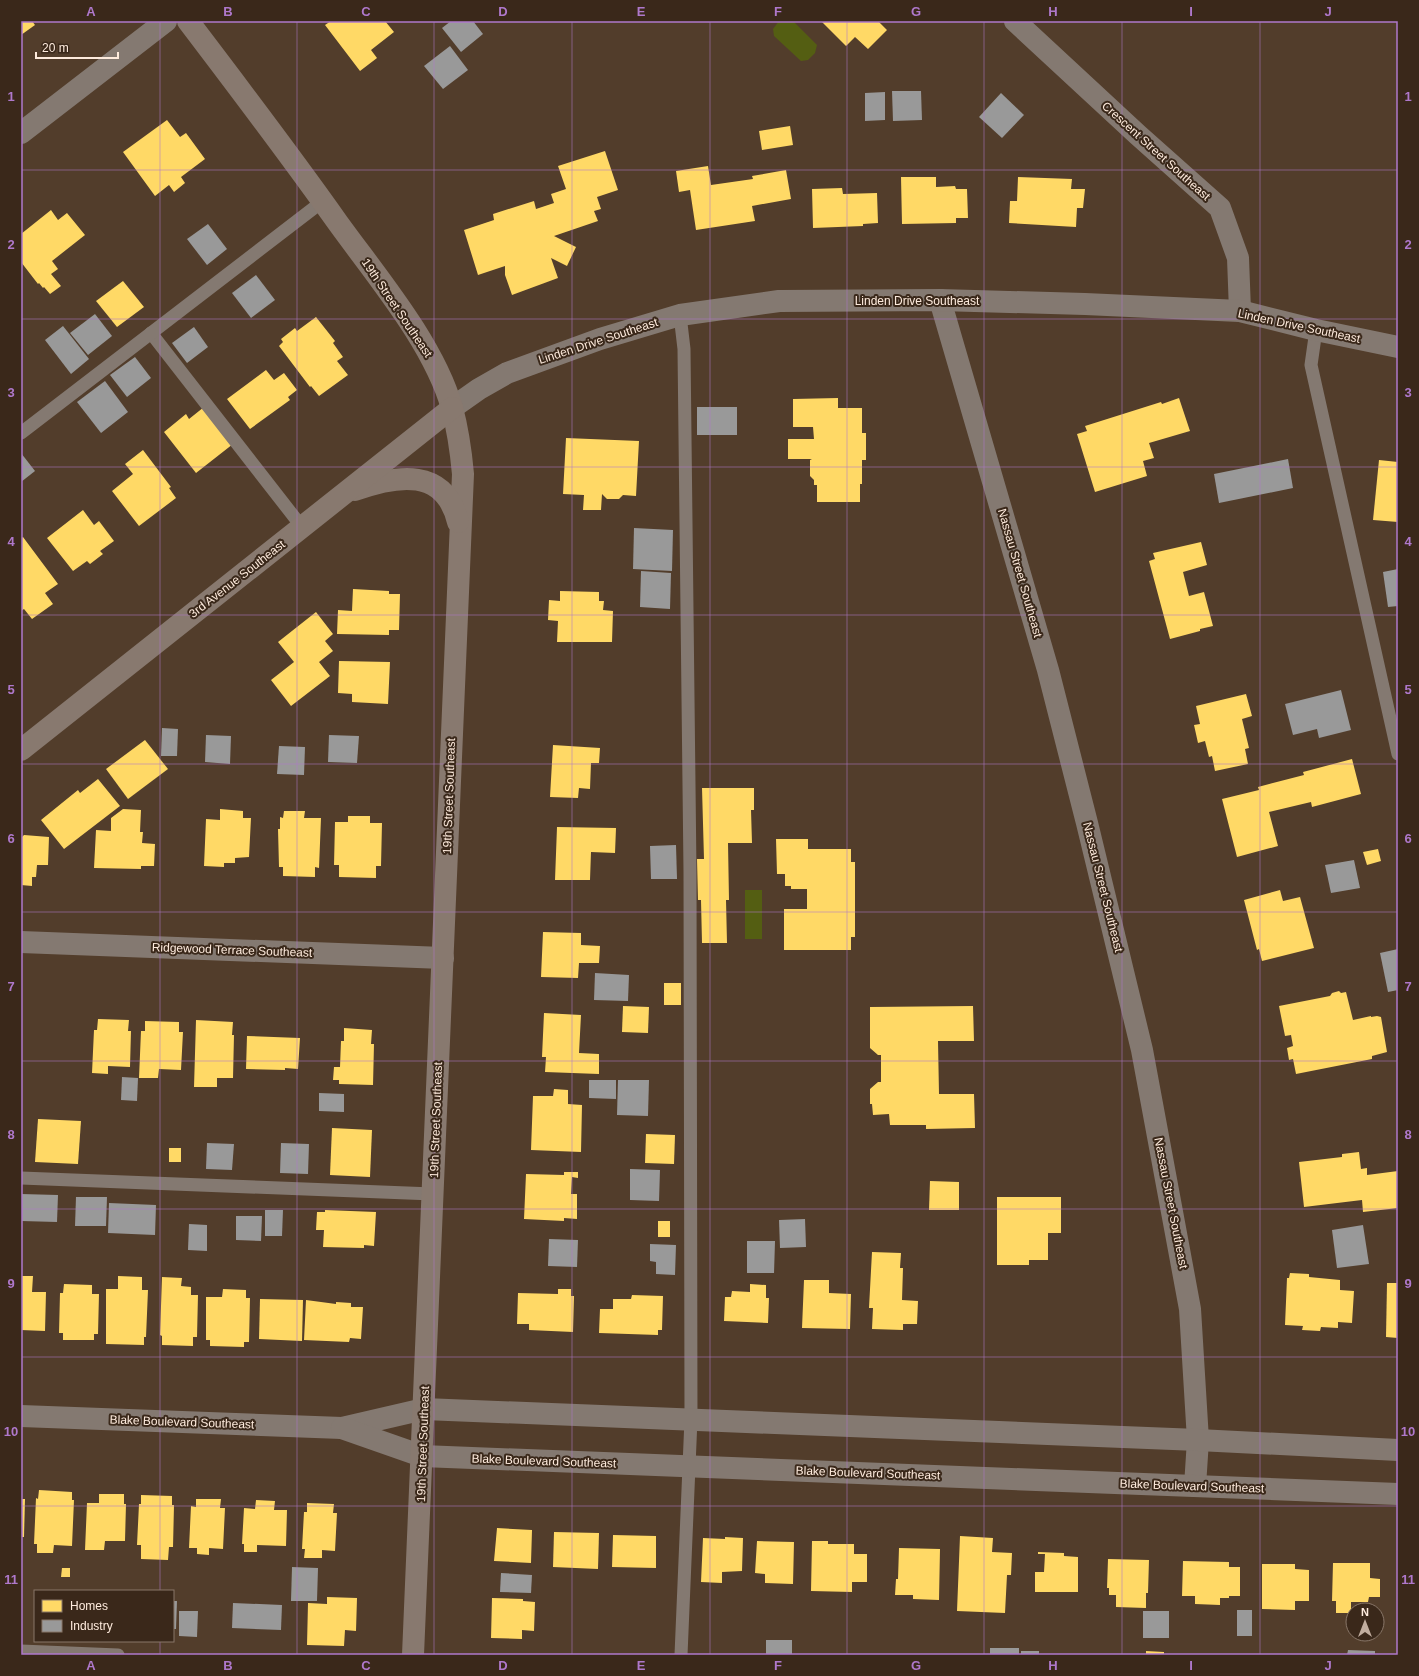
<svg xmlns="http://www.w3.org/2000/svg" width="1419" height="1676" font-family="Arial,sans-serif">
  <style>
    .water { fill: #545e12 }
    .homes { fill: #ffd966 }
    .industry { fill: #999 }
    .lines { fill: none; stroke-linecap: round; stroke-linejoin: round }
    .service { stroke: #847971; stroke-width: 13 }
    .minor { stroke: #847971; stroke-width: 22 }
    .tertiary { stroke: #847971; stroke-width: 22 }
    .secondary { stroke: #88796f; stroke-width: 22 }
    .grid { fill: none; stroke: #af78cb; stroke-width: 1; stroke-opacity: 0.55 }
    .labels { text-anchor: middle; stroke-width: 4; stroke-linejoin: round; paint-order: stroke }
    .street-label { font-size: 12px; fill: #feebdd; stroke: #3a281a }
    .neatline { fill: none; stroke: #af78cb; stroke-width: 1.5 }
    .grid-label { font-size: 13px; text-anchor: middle; font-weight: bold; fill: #af78cb }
  </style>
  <rect width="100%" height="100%" fill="#523d2b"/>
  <!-- water -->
  <g class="water">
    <polygon points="779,21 793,21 817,45 815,53 808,60 801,61 774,36 773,29"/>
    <rect x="745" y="890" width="17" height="49"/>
  </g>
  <!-- homes -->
  <g class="homes">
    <polygon points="21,21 32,21 35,25 21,35"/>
    <polygon points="331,21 385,21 394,32 371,50 377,58 360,71 325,25"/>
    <polygon points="821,21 878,21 887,30 868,49 855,37 846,46"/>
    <polygon points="167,120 180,137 186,133 205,159 181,177 185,183 174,192 169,185 155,196 123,152"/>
    <polygon points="790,126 793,145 762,150 759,131"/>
    <polygon points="605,151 618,190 597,197 601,209 594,211 598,221 554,236 576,247 567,266 551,258 558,278 512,295 505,275 505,266 478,275 464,230 494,220 493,214 534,201 536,209 554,203 551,194 566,189 558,166"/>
    <polygon points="708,166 711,185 753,179 752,176 786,170 791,199 752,206 755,221 696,230 690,190 679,192 676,171"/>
    <polygon points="901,177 936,177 936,187 955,186 956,189 967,189 968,218 956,218 956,223 902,224"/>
    <polygon points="1018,177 1072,179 1071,189 1085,189 1083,208 1077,208 1076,227 1009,223 1010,201 1017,201"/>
    <polygon points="842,188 843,194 877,193 878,223 863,224 863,226 813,228 812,189"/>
    <polygon points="51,210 58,220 67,213 85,235 52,261 58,269 51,274 61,286 50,294 44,287 43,288 39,283 38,284 21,262 21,234"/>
    <polygon points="123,281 144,307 117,327 96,301"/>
    <polygon points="316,317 335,341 333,343 343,357 337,361 348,375 319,396 311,386 310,387 279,346 283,342 281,339 295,328 297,331"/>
    <polygon points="266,370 274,380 284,373 297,390 288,397 290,400 250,429 227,399"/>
    <polygon points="838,398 838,408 862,408 862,433 866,433 866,460 862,460 862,484 860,484 860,502 817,502 817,485 814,485 814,480 810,476 810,460 812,459 788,459 788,439 814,439 813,427 793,427 793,399"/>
    <polygon points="1179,398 1190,431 1149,443 1154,458 1143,461 1147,476 1095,492 1077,434 1087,431 1085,426 1161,402 1162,404"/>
    <polygon points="204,407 233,444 196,473 164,432 186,414 189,419"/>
    <polygon points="566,438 639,441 636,496 623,495 619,499 607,499 602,494 601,510 583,510 584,495 563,494"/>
    <polygon points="143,450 171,487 169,488 176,498 139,526 112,491 133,474 125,464"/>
    <polygon points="1379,460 1398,462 1398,522 1373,520"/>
    <polygon points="83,510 94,525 99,521 114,541 100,551 103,554 90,564 87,561 73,571 47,538"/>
    <polygon points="23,537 58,584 45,593 53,604 32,619 24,609 21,611 21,538"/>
    <polygon points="1201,542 1207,565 1183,572 1189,596 1204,592 1213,626 1200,629 1200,631 1170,639 1149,561 1155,559 1153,553"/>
    <polygon points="353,589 389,591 389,594 400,594 399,630 389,630 389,635 337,634 338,610 352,611"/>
    <polygon points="560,591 599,592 599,601 604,601 603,610 613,611 612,642 557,642 558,621 548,620 549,600 560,601"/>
    <polygon points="316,612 333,634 325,641 333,651 319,662 330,676 291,706 271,680 294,662 278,642"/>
    <polygon points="339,661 390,662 388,704 352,702 352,694 338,693"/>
    <polygon points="1246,694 1252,716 1242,719 1249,748 1245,749 1248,764 1215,771 1212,756 1209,757 1205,741 1198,743 1194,725 1200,724 1196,706"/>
    <polygon points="145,740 168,769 128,799 106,769"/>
    <polygon points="553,745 600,748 599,763 591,763 590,789 579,788 578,798 550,797"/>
    <polygon points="1352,759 1361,794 1312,807 1311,802 1269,812 1278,846 1237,857 1222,799 1259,790 1258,787 1304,775 1303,772"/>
    <polygon points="98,779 120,806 64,849 41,820 78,790 80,793"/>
    <polygon points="702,788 754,788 754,810 751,810 752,843 728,843 729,900 726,900 727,943 702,943 701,900 698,900 697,859 704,859"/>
    <polygon points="123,809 141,810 140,832 143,832 142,843 155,844 154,866 141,866 141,869 94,868 96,830 111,831 111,818"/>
    <polygon points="220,809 243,811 243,818 251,818 249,857 235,858 235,863 224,863 224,867 204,866 206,819 220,820"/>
    <polygon points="284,811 305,811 304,818 321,818 319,868 315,867 315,877 283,876 283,867 279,867 278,829 280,829 280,817 283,818"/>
    <polygon points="348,816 370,816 370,823 382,823 381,866 376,866 376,878 339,877 339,865 334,865 335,822 348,822"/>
    <polygon points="557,827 616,828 615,853 591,852 590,880 555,880"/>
    <polygon points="24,835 49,837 48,865 37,865 36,877 32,877 32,886 21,885 21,838"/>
    <polygon points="776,839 808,839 808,849 851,849 851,862 855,862 855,937 851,937 851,950 784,950 784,909 807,909 807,889 791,889 791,886 785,886 785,874 777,874"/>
    <polygon points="1378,849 1381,861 1367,865 1363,852"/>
    <polygon points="1280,890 1283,901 1300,897 1314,948 1262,961 1259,949 1257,950 1244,900"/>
    <polygon points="543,932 581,933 581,945 600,946 599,963 579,963 578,978 541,977"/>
    <rect x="664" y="983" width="17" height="22"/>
    <polygon points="1339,991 1341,993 1346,992 1353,1020 1371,1016 1371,1017 1377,1016 1381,1017 1387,1052 1372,1056 1372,1059 1296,1074 1293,1059 1289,1060 1287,1048 1293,1046 1291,1035 1285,1036 1279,1006 1330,996 1332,993"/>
    <polygon points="623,1006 649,1007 648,1033 622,1032"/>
    <polygon points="973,1006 974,1041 938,1041 939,1094 974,1094 975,1128 926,1129 926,1125 890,1125 889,1114 873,1115 872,1104 870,1104 870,1089 878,1082 881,1082 881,1055 878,1055 870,1048 870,1007"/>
    <polygon points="544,1013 581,1015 579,1053 599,1054 599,1074 545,1072 546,1057 542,1057"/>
    <polygon points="98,1019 129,1020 128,1031 131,1031 130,1067 108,1066 108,1074 92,1073 94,1030 97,1030"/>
    <polygon points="196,1020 233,1022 232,1035 234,1035 233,1078 217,1078 217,1087 194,1087"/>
    <polygon points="145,1021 179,1022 179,1032 183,1032 181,1070 159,1069 158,1078 139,1078 141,1031 145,1031"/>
    <polygon points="344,1028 372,1030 371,1044 374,1044 373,1085 339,1084 339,1080 333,1080 334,1067 340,1067 341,1041 344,1041"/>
    <polygon points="247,1036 300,1038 298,1069 285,1068 285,1070 246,1069"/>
    <polygon points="554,1089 568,1090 568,1104 582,1105 581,1152 531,1150 533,1096 553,1096"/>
    <polygon points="38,1119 81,1121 78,1164 35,1162"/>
    <polygon points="332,1128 372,1130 370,1177 330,1175"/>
    <polygon points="646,1134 675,1135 674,1164 645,1163"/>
    <rect x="169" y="1148" width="12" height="14"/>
    <polygon points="1359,1152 1361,1169 1367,1168 1367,1175 1398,1171 1398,1208 1363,1212 1362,1200 1304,1207 1299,1162 1342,1157 1342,1154"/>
    <polygon points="564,1172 578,1172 578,1178 572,1177 571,1194 577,1194 577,1219 564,1218 564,1221 524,1219 526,1174 564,1175"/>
    <polygon points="930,1181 959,1182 959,1210 929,1210"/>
    <polygon points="997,1197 1061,1197 1061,1233 1048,1233 1048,1260 1029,1260 1029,1265 997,1265"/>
    <polygon points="325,1210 376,1212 374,1246 364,1245 364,1248 323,1247 324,1230 316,1230 317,1212 325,1212"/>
    <rect x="658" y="1221" width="12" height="16"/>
    <polygon points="872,1252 901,1253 900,1268 903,1268 902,1300 918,1301 917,1324 903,1324 903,1330 872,1329 873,1308 869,1308"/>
    <polygon points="1290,1273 1309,1274 1309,1277 1340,1280 1340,1290 1354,1291 1352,1323 1338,1322 1338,1328 1321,1327 1320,1331 1302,1330 1303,1326 1285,1325 1287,1278 1289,1278"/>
    <polygon points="21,1276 33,1276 32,1292 46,1292 45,1331 21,1330"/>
    <polygon points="118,1276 142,1277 142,1290 148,1290 146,1337 144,1337 144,1345 106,1344 106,1289 118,1289"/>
    <polygon points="162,1277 182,1278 181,1286 191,1287 191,1295 198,1295 197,1337 193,1337 193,1346 162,1345 162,1336 160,1335"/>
    <polygon points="804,1280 829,1280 829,1293 851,1294 850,1329 802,1328"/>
    <polygon points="1387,1283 1398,1283 1398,1338 1386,1337"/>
    <polygon points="64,1284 92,1285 92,1294 99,1294 98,1334 94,1334 94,1340 63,1340 63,1333 59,1333 60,1293 63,1293"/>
    <polygon points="750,1284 766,1285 766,1298 769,1298 768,1323 724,1321 725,1297 731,1297 732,1291 750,1292"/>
    <polygon points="223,1289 246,1290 246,1298 250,1298 249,1342 244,1342 244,1347 210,1346 210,1340 206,1340 206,1297 222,1297"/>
    <polygon points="558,1289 571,1289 571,1296 574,1296 573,1332 529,1330 529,1324 517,1324 518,1293 558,1294"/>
    <polygon points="632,1295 663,1296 662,1330 658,1330 658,1335 599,1333 600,1309 613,1309 613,1299 631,1299"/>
    <polygon points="260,1299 303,1300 302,1341 259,1339"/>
    <polygon points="306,1300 336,1304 336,1302 351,1303 351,1307 363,1307 361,1339 350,1338 349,1342 304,1340"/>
    <polygon points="39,1490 72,1492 72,1500 74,1500 72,1546 54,1545 53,1553 37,1553 37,1544 34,1544 36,1498 38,1499"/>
    <polygon points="99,1494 124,1494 124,1504 126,1504 125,1541 105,1541 104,1550 85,1550 87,1503 99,1503"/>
    <polygon points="141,1495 172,1496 172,1505 174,1505 173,1547 169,1547 168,1560 141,1559 141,1545 137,1545 139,1504 141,1504"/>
    <polygon points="21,1499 25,1499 24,1537 21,1537"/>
    <polygon points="196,1499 221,1499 220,1508 225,1508 223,1549 209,1548 209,1555 197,1554 197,1548 189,1548 191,1506 196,1507"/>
    <polygon points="256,1500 275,1501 274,1510 287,1510 286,1546 257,1545 257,1552 244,1552 244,1544 242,1544 244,1508 255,1509"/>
    <polygon points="307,1503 334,1504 333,1513 337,1513 335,1551 322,1550 322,1558 304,1558 305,1549 302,1549 304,1512 307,1512"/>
    <polygon points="497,1528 532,1530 531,1563 494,1561"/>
    <polygon points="554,1532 599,1533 598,1569 553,1567"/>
    <polygon points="613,1535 656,1536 656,1568 612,1567"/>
    <polygon points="960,1536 993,1538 992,1552 1012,1553 1011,1575 1007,1575 1005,1613 957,1611"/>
    <polygon points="725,1537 743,1538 742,1571 722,1572 722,1583 701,1582 703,1538 725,1539"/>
    <polygon points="757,1541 794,1542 793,1584 765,1583 765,1574 755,1573"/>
    <polygon points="812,1541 828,1541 828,1544 854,1544 854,1554 867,1554 867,1582 852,1582 852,1592 811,1591"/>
    <polygon points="899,1548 940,1549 939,1600 913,1599 913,1595 895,1595 896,1579 898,1579"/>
    <polygon points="1038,1552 1064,1553 1064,1556 1078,1557 1078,1592 1035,1592 1035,1572 1044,1572 1045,1554 1038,1554"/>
    <polygon points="1108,1559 1149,1560 1148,1593 1146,1593 1146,1608 1116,1607 1116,1595 1109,1595 1109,1588 1107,1588"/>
    <polygon points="1183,1561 1229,1562 1229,1567 1240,1567 1240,1596 1229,1596 1229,1598 1220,1598 1220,1605 1195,1604 1195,1596 1182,1596"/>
    <polygon points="1333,1563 1370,1563 1370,1578 1380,1579 1380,1597 1369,1597 1368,1602 1351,1602 1351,1613 1336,1613 1336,1601 1332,1601"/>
    <polygon points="1262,1564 1295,1564 1295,1569 1309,1570 1309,1601 1295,1601 1295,1610 1262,1609"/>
    <polygon points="62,1568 70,1568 70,1577 61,1577"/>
    <polygon points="327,1597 357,1598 356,1631 345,1630 344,1646 307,1645 308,1603 327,1604"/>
    <polygon points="492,1598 523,1599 523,1601 535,1602 534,1631 522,1630 522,1639 491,1638"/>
    <polygon points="1146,1651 1164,1652 1164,1655 1146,1655"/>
  </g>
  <!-- industry -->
  <g class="industry">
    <polygon points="451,21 473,21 483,34 461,52 442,28"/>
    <polygon points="450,46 468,70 443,89 424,66"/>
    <polygon points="892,91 921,91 922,120 893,121"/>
    <polygon points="885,92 885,120 865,121 865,93"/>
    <polygon points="1001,93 1024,115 1002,138 979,117"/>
    <polygon points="208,224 227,249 207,265 187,239"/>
    <polygon points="256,275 275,300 251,318 232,293"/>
    <polygon points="95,314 112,336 88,355 70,333"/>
    <polygon points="63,326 89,359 71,374 45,340"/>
    <polygon points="194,327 208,347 187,363 172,343"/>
    <polygon points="135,357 151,378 127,397 110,375"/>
    <polygon points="105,381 128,412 101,433 77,402"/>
    <rect x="697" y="407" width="40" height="28"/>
    <polygon points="21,453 35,471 21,482"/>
    <polygon points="1288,459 1293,488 1219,503 1214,474"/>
    <polygon points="634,528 673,530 672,571 633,569"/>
    <polygon points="1398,569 1398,606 1388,607 1383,572"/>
    <polygon points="641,571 671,573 670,609 640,607"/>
    <polygon points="1341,690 1351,730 1319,738 1317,729 1293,735 1285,704"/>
    <polygon points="162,728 178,729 177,756 161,756"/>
    <polygon points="206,735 231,736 230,764 205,762"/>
    <polygon points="329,735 359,736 357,763 328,762"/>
    <polygon points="279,746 305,747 304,775 277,774"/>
    <polygon points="676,845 677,879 651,879 650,846"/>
    <polygon points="1354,860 1360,888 1331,893 1325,865"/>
    <polygon points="1398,949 1398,990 1388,992 1380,953"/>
    <polygon points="595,973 629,975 628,1001 594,1000"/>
    <polygon points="122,1077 138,1078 137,1101 121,1100"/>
    <polygon points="589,1080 616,1080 616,1099 589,1098"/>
    <polygon points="618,1080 649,1080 648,1116 617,1115"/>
    <polygon points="319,1093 344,1094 344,1112 319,1111"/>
    <polygon points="207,1143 234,1144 232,1170 206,1169"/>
    <polygon points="281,1143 309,1144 308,1174 280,1173"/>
    <polygon points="630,1169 660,1170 659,1201 630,1200"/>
    <polygon points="21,1194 58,1195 57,1222 21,1221"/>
    <polygon points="76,1197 107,1197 106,1226 75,1226"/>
    <polygon points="109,1203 156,1205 155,1235 108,1233"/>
    <polygon points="265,1210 283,1210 282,1236 265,1236"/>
    <polygon points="236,1216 262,1216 261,1241 236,1240"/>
    <polygon points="805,1219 806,1247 780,1248 779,1220"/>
    <polygon points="189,1224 207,1225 207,1251 188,1250"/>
    <polygon points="1363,1225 1369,1264 1337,1268 1332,1230"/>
    <polygon points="549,1239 578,1240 577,1267 548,1266"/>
    <polygon points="747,1241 775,1241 774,1273 747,1273"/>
    <polygon points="650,1244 676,1245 675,1275 656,1274 656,1262 650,1261"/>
    <polygon points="292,1567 318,1568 317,1601 291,1601"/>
    <polygon points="501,1573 532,1575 531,1593 500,1592"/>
    <polygon points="173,1601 177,1601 176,1629 173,1629"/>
    <polygon points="233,1603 282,1605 281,1630 232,1628"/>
    <rect x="1237" y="1610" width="15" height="26"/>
    <polygon points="179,1611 198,1611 197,1637 179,1636"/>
    <rect x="1143" y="1611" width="26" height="27"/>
    <rect x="766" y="1640" width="26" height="15"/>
    <rect x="990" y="1648" width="29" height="7"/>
    <polygon points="1348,1650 1375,1651 1375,1655 1347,1655"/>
    <rect x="1021" y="1651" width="18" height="4"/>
  </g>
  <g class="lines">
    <!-- service -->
    <g class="service">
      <polyline points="680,315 684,349 690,872 691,1419 681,1655"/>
      <polyline points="1316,330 1311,365 1398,754"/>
      <polyline points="151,333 302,527"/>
      <polyline points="21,433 323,201"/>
      <polyline points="21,1178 433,1194"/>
      <polyline points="21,1651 118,1655"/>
    </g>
    <!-- minor -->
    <g class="minor">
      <polyline points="1015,21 1138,135 1220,208 1238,258 1240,311"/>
      <polyline points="21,133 166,21"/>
      <polyline points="940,300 1048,670 1087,823 1142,1050 1190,1309 1198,1440 1195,1486"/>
      <polyline points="21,942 443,958"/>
    </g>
    <!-- tertiary -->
    <g class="tertiary">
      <polyline points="452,408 479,389 507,373 600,339 680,315 779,301 940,300 1085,304 1240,311 1316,330 1398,347"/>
      <polyline points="21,1416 342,1428 424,1409 1198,1440 1398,1450"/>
      <polyline points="342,1428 422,1456 1398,1494"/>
    </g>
    <!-- secondary -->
    <g class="secondary">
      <path d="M188,21C239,88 290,155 338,223C377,277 434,344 452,408C458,430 461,452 463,474L413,1655"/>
      <path d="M355,490C397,475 445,467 458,522"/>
      <polyline points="21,750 452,408"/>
    </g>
  </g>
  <!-- grid -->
  <path class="grid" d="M160,21V1591M297,21V1655M434,21V1655M572,21V1655M710,21V1655M847,21V1655M984,21V1655M1122,21V1655M1260,21V1655M21,170H1398M21,319H1398M21,467H1398M21,615H1398M21,764H1398M21,912H1398M21,1061H1398M21,1209H1398M21,1357H1398M21,1506H1398M160,1641V1655"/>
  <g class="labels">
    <!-- street labels -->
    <g class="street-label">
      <text transform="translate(1156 151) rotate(42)" y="4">Crescent Street Southeast</text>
      <text x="917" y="305">Linden Drive Southeast</text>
      <text transform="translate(397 308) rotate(56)" y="4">19th Street Southeast</text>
      <text transform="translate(1299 326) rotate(12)" y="4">Linden Drive Southeast</text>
      <text transform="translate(598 341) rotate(-18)" y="4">Linden Drive Southeast</text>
      <text transform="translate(1020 573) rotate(74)" y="4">Nassau Street Southeast</text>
      <text transform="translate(237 579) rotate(-38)" y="4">3rd Avenue Southeast</text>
      <text transform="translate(449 796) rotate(-88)" y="4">19th Street Southeast</text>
      <text transform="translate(1103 887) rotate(76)" y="4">Nassau Street Southeast</text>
      <text transform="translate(232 950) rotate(2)" y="4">Ridgewood Terrace Southeast</text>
      <text transform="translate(436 1120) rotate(-88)" y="4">19th Street Southeast</text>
      <text transform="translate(1171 1203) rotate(79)" y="4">Nassau Street Southeast</text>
      <text transform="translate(182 1422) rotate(2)" y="4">Blake Boulevard Southeast</text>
      <text transform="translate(423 1444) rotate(-88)" y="4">19th Street Southeast</text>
      <text transform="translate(544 1461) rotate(2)" y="4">Blake Boulevard Southeast</text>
      <text transform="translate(868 1473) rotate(2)" y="4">Blake Boulevard Southeast</text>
      <text transform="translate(1192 1486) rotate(2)" y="4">Blake Boulevard Southeast</text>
    </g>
  </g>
  <!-- border -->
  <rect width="1419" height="1676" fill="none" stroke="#3a281a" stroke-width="44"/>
  <!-- legend -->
  <rect x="34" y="1590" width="140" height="52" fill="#3a281a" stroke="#887668"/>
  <rect x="42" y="1600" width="20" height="12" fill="#ffd966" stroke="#887668"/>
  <text x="70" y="1610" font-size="12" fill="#feebdd">Homes</text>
  <rect x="42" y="1620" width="20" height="12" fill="#999999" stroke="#887668"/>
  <text x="70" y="1630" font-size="12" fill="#feebdd">Industry</text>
  <!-- north arrow -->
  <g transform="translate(1365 1622)"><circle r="19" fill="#3a281a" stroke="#887668"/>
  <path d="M0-3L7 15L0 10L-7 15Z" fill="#c2ae9f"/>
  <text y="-6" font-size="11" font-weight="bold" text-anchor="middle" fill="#feebdd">N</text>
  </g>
  <!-- scale -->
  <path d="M36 52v6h82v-6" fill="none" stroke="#feebdd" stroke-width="2"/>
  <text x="42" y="52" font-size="12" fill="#feebdd" stroke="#3a281a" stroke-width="3" paint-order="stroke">20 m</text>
  <rect x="22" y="22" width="1375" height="1632" class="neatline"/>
  <g class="grid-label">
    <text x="91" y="16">A</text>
    <text x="228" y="16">B</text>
    <text x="366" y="16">C</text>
    <text x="503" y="16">D</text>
    <text x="641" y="16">E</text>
    <text x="778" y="16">F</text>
    <text x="916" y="16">G</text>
    <text x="1053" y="16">H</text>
    <text x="1191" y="16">I</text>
    <text x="1328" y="16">J</text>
    <text x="11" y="101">1</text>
    <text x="1408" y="101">1</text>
    <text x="11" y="249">2</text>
    <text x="1408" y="249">2</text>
    <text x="11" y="397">3</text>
    <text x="1408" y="397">3</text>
    <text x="11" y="546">4</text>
    <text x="1408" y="546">4</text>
    <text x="11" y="694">5</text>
    <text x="1408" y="694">5</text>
    <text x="11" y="843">6</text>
    <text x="1408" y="843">6</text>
    <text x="11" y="991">7</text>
    <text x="1408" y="991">7</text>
    <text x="11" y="1139">8</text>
    <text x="1408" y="1139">8</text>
    <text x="11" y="1288">9</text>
    <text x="1408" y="1288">9</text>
    <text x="11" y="1436">10</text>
    <text x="1408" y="1436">10</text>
    <text x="11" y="1584">11</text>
    <text x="1408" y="1584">11</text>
    <text x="91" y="1670">A</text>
    <text x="228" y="1670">B</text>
    <text x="366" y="1670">C</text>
    <text x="503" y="1670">D</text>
    <text x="641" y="1670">E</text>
    <text x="778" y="1670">F</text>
    <text x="916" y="1670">G</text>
    <text x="1053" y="1670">H</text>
    <text x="1191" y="1670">I</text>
    <text x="1328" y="1670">J</text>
  </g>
</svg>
